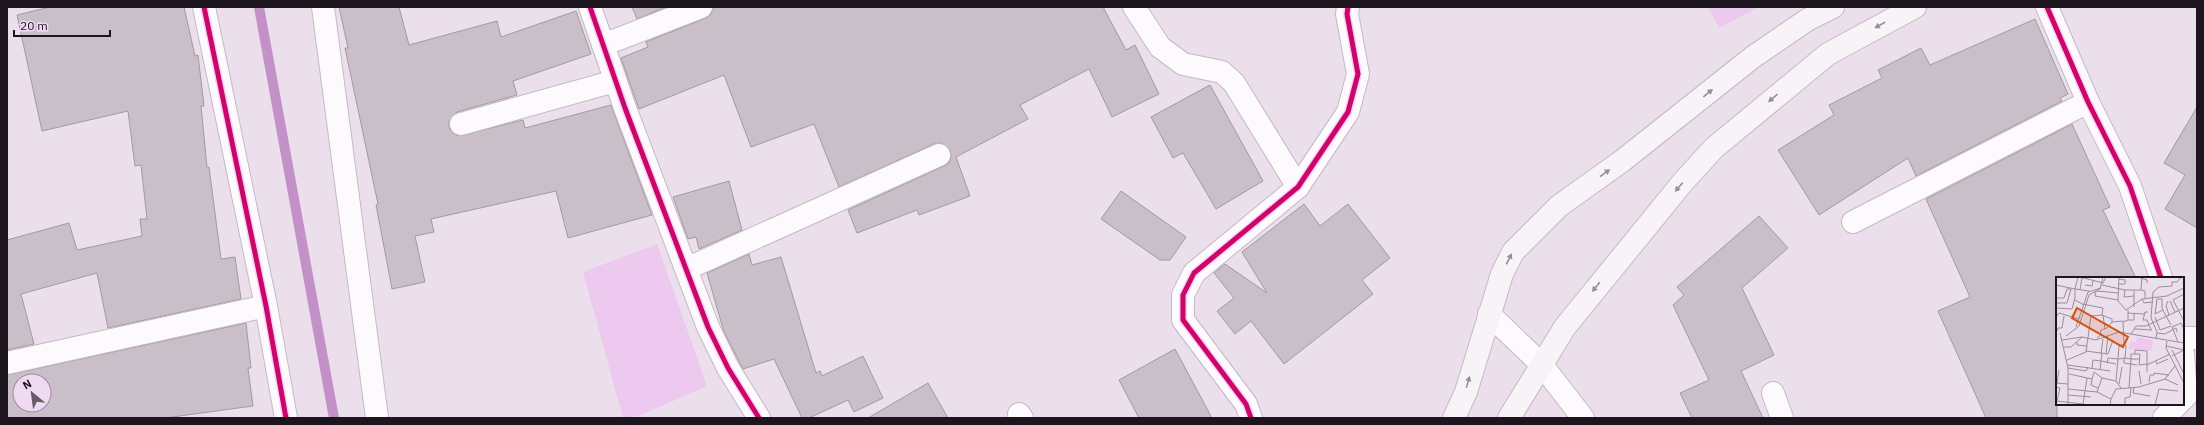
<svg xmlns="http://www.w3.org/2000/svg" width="2204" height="425" font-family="'IBM Plex Sans',sans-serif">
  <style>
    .green { fill: #edc9f0 }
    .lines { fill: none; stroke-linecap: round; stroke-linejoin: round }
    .stream { stroke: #c391c8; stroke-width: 10 }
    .building { fill: #c8bfc9; stroke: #a299a3; fill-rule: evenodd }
    .street-casing { stroke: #c3bac4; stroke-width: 24 }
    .secondary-casing { stroke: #c3bac4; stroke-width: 24 }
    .path { stroke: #d9d5d9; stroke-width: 2.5; stroke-dasharray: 2 2; stroke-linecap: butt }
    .street { stroke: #fcfafc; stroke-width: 22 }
    .secondary { stroke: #f7f3f7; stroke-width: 22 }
    .cycleway-casing { stroke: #f0d9f2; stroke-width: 8 }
    .cycleway { stroke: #d6006c; stroke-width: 5 }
    .oneway { fill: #958f95 }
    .inset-road { fill: none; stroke: #998e9a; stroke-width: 1 }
    .view { fill: #d4520e; fill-opacity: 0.15; stroke: #d4520e; stroke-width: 2 }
    .inset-edge { fill: none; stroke: #1d151e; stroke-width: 2 }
  </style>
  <rect width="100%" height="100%" fill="#ebdfec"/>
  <!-- green -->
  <g class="green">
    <polygon points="1708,7 1759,7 1719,28"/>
    <polygon points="657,244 707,386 634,418 623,418 583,272"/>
  </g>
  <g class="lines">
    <!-- stream -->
    <polyline class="stream" points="259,7 334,418"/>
  </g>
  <!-- building -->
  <g class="building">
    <polygon points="50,7 184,7 195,56 198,55 204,106 201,106 207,167 209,167 221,259 235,257 241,299 108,328 97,273 21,294 34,344 7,350 7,240 69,223 77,250 142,236 140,219 147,219 141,165 135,166 128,111 42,131 17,15"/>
    <polygon points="339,7 399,7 409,45 497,21 501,37 576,11 591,54 513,81 517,95 457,112 449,121 449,128 453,133 458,136 523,120 525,128 611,105 652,215 568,238 556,191 431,219 434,232 415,236 425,282 392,289 376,205 378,204 345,48 348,48"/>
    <polygon points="632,7 666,7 637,19"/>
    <polygon points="713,7 1103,7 1126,50 1135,45 1159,94 1112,117 1089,69 1020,105 1028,119 956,157 970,196 919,215 917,210 857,233 848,210 944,166 949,163 951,157 950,150 941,143 934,144 839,187 814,124 751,147 724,75 639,109 621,58 648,47 646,42 706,18 711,14"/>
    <polygon points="2035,19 2068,94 2060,98 2062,101 1916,176 1908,158 1819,215 1778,150 1834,115 1829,105 1882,78 1878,70 1921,48 1930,65"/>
    <polygon points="1210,85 1263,181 1216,209 1183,153 1173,158 1151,117"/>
    <polygon points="2197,107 2197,228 2165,209 2185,175 2164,163"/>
    <polygon points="2072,124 2110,207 2103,210 2136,278 2057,278 2057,418 1986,418 1938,311 1970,297 1926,199"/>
    <polygon points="729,181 742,230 699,249 696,237 688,239 673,197"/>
    <polygon points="1121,191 1186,237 1170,260 1160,260 1101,219"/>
    <polygon points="1304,204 1320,226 1348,204 1390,258 1362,280 1373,294 1284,364 1251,321 1235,334 1217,311 1234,298 1214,273 1225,264 1267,293 1242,252"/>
    <polygon points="1759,216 1788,248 1742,288 1774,355 1741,371 1763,418 1692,418 1680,393 1709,380 1673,305 1684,295 1677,287"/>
    <polygon points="749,254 752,265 781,257 816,373 820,371 822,376 863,356 883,398 854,412 848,400 809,418 802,418 774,359 743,369 724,332 707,273"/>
    <path d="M246,323L251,368H248L253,406L165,418H7V375ZM20,381H44V405H20Z"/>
    <polygon points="1175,349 1212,418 1139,418 1119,380"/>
    <polygon points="928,383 948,418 868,418"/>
  </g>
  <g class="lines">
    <defs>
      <g id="street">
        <polyline points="204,7 266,306 286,418"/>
        <polyline points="323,7 377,418"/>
        <polyline points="590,7 625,108 708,327 728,368 759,418"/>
        <polyline points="1134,7 1160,47 1183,64 1222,72 1234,83 1298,187"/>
        <polyline points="2047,7 2088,102 2130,186 2161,278"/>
        <polyline points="603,45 701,7"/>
        <polyline points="461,124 615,81"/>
        <polyline points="1853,222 2088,102"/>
        <polyline points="686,269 939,155"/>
        <polyline points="1489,314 1542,365 1583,418"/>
        <polyline points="2183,338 2197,338"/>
        <polyline points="2183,353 2186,396 2183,399"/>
        <polyline points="7,363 266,306"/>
        <polyline points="1773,393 1782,418"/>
        <polyline points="1019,414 1022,418"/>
        <polyline points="1251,418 1246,404 1183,320 1183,295 1194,273 1298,187 1348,112 1358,74 1347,14 1348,7"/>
        <polyline points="2164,418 2178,404"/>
      </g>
      <g id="secondary">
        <polyline points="1454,418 1466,392 1502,274 1513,252 1559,206 1622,161 1753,57 1807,20 1833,7"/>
        <polyline points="1509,418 1565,327 1683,182 1714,148 1828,54 1915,7"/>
      </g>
    </defs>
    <!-- street casing -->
    <use href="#street" class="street-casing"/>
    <!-- secondary casing -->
    <use href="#secondary" class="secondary-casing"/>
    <!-- path -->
    <polyline class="path" points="1723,7 1726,12 1735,7"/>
    <!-- street -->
    <use href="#street" class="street"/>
    <!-- secondary -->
    <use href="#secondary" class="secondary"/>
    <defs>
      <g id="cycleway">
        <polyline points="204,7 266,306 286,418"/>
        <polyline points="590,7 625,108 708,327 728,368 759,418"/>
        <polyline points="2047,7 2088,102 2130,186 2161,278"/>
        <polyline points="1251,418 1246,404 1183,320 1183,295 1194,273 1298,187 1348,112 1358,74 1347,14 1348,7"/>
      </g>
    </defs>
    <!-- cycleway casing -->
    <use href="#cycleway" class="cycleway-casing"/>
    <!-- cycleway -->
    <use href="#cycleway" class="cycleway"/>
  </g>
  <!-- one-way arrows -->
  <defs><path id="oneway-solid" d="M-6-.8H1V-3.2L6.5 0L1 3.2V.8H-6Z"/></defs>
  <g class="oneway">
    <use href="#oneway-solid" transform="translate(1880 25) rotate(151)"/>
    <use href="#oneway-solid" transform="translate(1708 93) rotate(-39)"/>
    <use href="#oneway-solid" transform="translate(1773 98) rotate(140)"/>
    <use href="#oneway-solid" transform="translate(1605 173) rotate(-36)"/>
    <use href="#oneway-solid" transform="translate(1679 187) rotate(130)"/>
    <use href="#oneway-solid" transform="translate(1509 259) rotate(-64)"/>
    <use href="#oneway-solid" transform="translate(1596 287) rotate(129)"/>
    <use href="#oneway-solid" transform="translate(1468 382) rotate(-74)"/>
  </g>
  <!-- overview -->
  <g transform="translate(2056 277)">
    <rect width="128" height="128" fill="#ebdfec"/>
    <path d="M81,60L97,63L95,74L72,72L75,64L80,65Z" fill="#edc9f0"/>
    <path class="inset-road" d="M22,0L19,12L33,14M24,0L47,6L50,0M63,0L62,24L70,33L86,22L111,19L128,11M82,0L91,3V6M86,0L85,13L89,14V21M62,7H69V3L63,2M0,8L19,12V21L16,32L0,31M29,8L36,9L37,4M46,8L69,13L68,20L78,19M24,13L26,1M69,13H85M78,13V30M40,14L39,19L62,23M41,14L62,16M128,17L117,23L128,44M0,21H8L11,12H15L11,26H0M86,22L88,26L97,25M19,23L26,27L47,31L46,38L56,42V45L67,44M112,24L110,29L113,38M114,24L119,35M72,33V43L67,45L68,67L70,69L69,81L75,82L73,111M107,33L99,37L101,22H106V31L110,39L115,48M92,35H89L87,43H91L95,53M72,36L88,37M47,38L49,52M1,39L3,36L23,42M99,40L104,53L115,49M72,43H78V36M20,50L32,15L45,11M79,52L96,53M1,54L2,51H6L8,39M4,56L12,91V128M101,56L109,57L120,51L121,55M75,57L80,49H90L128,31M10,59L23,49L33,18L44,12L47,0M41,61L44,59L45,53L51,51L56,45M100,62L101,55L95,41L97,15L103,10L116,9V5H121L125,0M6,63L26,60L40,63L63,55L128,66M111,64L110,71L128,106M21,65V68L31,69M122,65L116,50L125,46L128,52M110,69L128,73M8,70H15L26,60M116,73L128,97M30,74L52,77L57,63M45,77L47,62M50,77L52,58M79,77V73L91,74V95M116,79L128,73M62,81L63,69L68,67M68,81V86L81,88M84,82H75V77H84L83,88L93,87L114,77M11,83L30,75L35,39L46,38M100,84L101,87L112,82M51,86L52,81L62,82M12,88L54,94M12,91L30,94L32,90M36,91L37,83L45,84L46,77M44,93L45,84L60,87M83,94L85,107M46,101L60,104L65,111M36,102L35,108L42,111M109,102L122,108M60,104L62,82L69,81M93,105L94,98H98V96L113,98M0,106L12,107M1,106L3,93M63,107L66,90M0,110L4,111L1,124M78,111L77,116L94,119M12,112L41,115L46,101L38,95L36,102L13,97M41,115L55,122L54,128M12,118L35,120M55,122L60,112L83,110L109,102L119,89M0,124L27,127L31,101M69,128V121L74,120L75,111M99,128L103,112L122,114"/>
    <path class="view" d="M21,31L72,60L67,70L16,41Z"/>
    <rect width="128" height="128" class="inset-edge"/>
  </g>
  <!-- border -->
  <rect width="2204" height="425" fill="none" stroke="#1d151e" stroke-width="16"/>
  <!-- north arrow -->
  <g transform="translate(32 393) rotate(331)"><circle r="19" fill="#f0d9f2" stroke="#9c8b9d"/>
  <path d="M0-3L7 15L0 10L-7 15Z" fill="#655c66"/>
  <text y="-6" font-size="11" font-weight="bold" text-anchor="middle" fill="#1d151e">N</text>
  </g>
  <!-- scale -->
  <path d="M14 30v6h96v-6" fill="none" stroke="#1d151e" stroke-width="2"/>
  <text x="20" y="30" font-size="12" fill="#1d151e" stroke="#f0d9f2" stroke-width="3" paint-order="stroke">20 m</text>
</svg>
